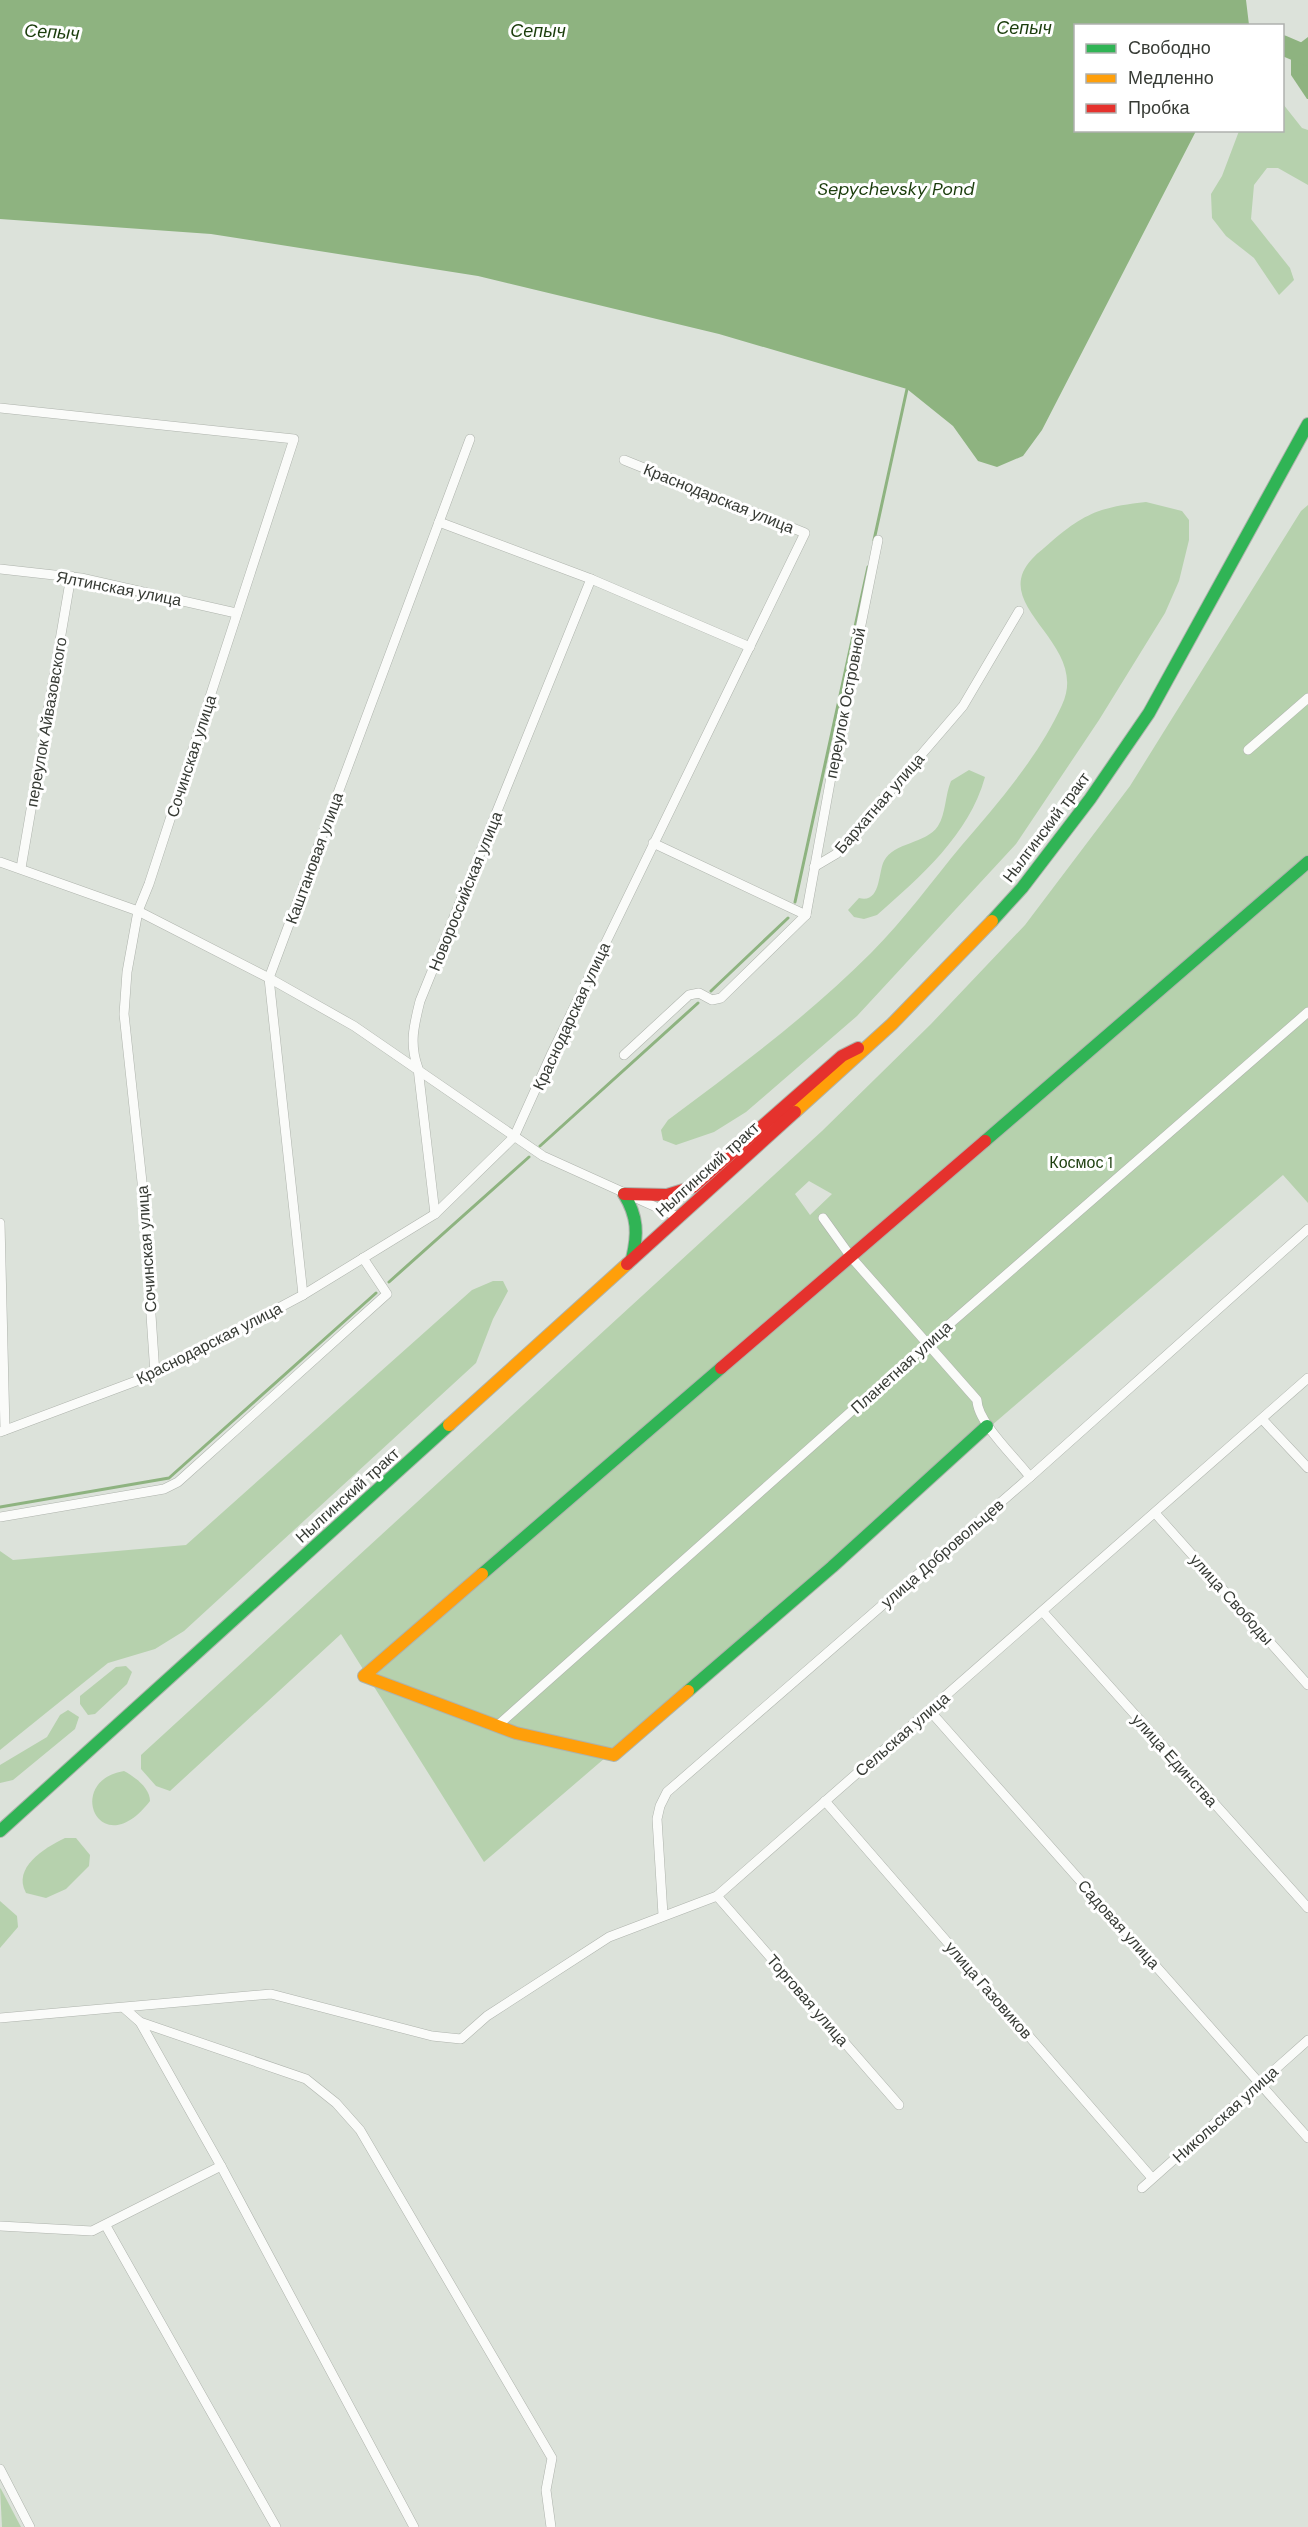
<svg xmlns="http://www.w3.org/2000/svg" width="1308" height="2527" font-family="'DM Sans',sans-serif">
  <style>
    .green { fill: #b6d1ad; fill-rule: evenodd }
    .water { fill: #8eb380 }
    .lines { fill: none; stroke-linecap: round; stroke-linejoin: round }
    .stream { stroke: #8eb380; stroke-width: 3 }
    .river { stroke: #8eb380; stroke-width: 20 }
    .street-casing { stroke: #aeb3ac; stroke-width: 10 }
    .fast-casing { stroke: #aeb3ac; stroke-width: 14 }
    .slow-casing { stroke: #aeb3ac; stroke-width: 14 }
    .jam-casing { stroke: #aeb3ac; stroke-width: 14 }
    .street { stroke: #fafbf9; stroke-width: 9 }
    .fast { stroke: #30b455; stroke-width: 12 }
    .slow { stroke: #ff9f0a; stroke-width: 12 }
    .jam { stroke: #e5322d; stroke-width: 12 }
    .labels { text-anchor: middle; stroke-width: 6; stroke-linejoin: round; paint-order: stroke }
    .street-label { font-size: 16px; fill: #373b35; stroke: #fff }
    .park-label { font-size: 16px; fill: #1c3e0d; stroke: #fff }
    .water-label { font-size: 18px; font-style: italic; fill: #1b3d0c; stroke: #fff }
  </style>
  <rect width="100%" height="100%" fill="#dce2da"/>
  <!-- green -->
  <g class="green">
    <polygon points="1283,104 1302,128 1308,130 1308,185 1278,168 1267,168 1254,185 1251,219 1290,268 1294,280 1279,295 1254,258 1226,236 1212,218 1211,194 1222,176 1239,131 1282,130"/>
    <path d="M1146,502L1182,511L1189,520V540L1179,581L1165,613L1099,720L1016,844L857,1016L746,1112L714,1132L676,1145L663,1140L661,1130L668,1120C738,1068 809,1015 871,953C904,920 932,881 962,845C998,803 1039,756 1062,705C1091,643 987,607 1032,559C1038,552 1046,547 1052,541C1086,512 1102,507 1146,502Z"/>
    <path d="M1308,505V1203L1283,1175L484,1862L341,1634L170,1791L156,1786L141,1769V1755L822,1131L931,1024L1025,925L1130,786L1301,511ZM809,1181L832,1194L810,1215L795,1194Z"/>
    <path d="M969,770L985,777C969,835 921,876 877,915L864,919L854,917L848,910L859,898C881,904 878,872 884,861C894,842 926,844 938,826C946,813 945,795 951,781Z"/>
    <polygon points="493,1281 503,1281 508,1291 493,1319 476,1363 184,1631 155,1649 108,1663 0,1750 0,1551 13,1560 186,1545 472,1290"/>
    <polygon points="126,1666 132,1672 127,1684 95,1714 88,1715 80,1704 80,1696 116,1667"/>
    <polygon points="68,1710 79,1717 75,1729 13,1780 0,1783 0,1765 47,1737 60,1715"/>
    <path d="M124,1771C135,1777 150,1788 150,1801C100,1866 63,1781 124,1771Z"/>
    <path d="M65,1838H76L90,1855L89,1866L66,1889L46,1898L26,1893C12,1868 44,1848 65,1838Z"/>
    <polygon points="0,1901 17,1916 18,1927 0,1948"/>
    <polygon points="0,2488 1,2489 21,2527 2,2527"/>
  </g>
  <!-- water -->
  <g class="water">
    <polygon points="0,0 1246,0 1249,25 1076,26 1076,130 1196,131 1042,430 1023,456 997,467 978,461 953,426 907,389 719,334 478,276 211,234 0,219"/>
    <polygon points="1308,37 1308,99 1307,99 1291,75 1291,50"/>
  </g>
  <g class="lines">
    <!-- stream -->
    <g class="stream">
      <polyline points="874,540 907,389"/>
      <polyline points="795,902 868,567"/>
      <polyline points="711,991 788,918"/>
      <polyline points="540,1146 698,1003"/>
      <polyline points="389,1282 529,1157"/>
      <polyline points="0,1507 169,1478 376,1293"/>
    </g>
    <!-- river -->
    <polyline class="river" points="1282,45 1308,56"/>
    <defs>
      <g id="street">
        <polyline points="0,408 294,439 149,884 138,911 127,972 124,1014 142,1182 155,1374"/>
        <polyline points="439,522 591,579 750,647"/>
        <polyline points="0,569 81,578 236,613"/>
        <polyline points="1248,750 1308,698"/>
        <polyline points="653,843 806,915"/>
        <polyline points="0,862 138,911 269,978 354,1026 543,1156 678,1217"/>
        <polyline points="814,867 836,854 963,706 1019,611"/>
        <polyline points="21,868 71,576"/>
        <polyline points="624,1055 689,995 699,993 712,1000 721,998 806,915 837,744 878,540"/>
        <path d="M435,1214L418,1068C409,1044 414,1025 420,1001L591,579"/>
        <path d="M823,1218L851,1257L977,1400C977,1422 1016,1458 1030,1477"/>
        <polyline points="0,1223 5,1430"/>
        <polyline points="303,1295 269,978 470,439"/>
        <polyline points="1262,1419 1308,1468"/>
        <polyline points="0,1432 155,1374 303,1295 435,1214 514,1137 551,1055 805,533 624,460"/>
        <polyline points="1155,1513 1308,1685"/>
        <polyline points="0,1517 164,1489 178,1482 387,1294 363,1258"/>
        <polyline points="1043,1612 1308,1908"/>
        <polyline points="930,1711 1308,2138"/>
        <polyline points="497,1726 945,1328 1308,1012"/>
        <polyline points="825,1801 1152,2178"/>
        <polyline points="717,1896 899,2105"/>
        <polyline points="663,1915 657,1819 660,1806 667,1792 1030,1477 1308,1229"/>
        <polyline points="124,2008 140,2022 306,2079 336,2103 360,2130 552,2458 546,2490 551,2527"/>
        <polyline points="0,2018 271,1994 432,2036 461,2039 487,2016 609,1937 717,1896 1308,1378"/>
        <polyline points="140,2022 221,2166 414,2527"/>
        <polyline points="1142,2188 1308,2040"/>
        <polyline points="0,2226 92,2231 221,2166"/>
        <polyline points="106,2226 276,2527"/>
        <polyline points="0,2469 30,2527"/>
      </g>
      <g id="fast">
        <polyline points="992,921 1022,888 1090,799 1149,713 1308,424"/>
        <polyline points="985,1141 1308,862"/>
        <path d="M624,1194C638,1217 638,1234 632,1259"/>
        <polyline points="482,1574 721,1368"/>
        <polyline points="688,1691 832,1567 987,1426"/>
        <polyline points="0,1831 449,1425"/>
      </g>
      <g id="slow">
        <polyline points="795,1112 892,1024 992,921"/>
        <polyline points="449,1425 627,1264"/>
        <polyline points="482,1574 364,1676 516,1733 614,1755 688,1691"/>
      </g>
      <g id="jam">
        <polyline points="624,1194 667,1195 693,1187 842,1056 858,1048"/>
        <polyline points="627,1264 795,1112"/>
        <polyline points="721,1368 985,1141"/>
      </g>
    </defs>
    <!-- street casing -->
    <use href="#street" class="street-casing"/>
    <!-- fast casing -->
    <use href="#fast" class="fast-casing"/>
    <!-- slow casing -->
    <use href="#slow" class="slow-casing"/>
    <!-- jam casing -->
    <use href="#jam" class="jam-casing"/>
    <!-- street -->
    <use href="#street" class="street"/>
    <!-- fast -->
    <use href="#fast" class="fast"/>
    <!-- slow -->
    <use href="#slow" class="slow"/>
    <!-- jam -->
    <use href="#jam" class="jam"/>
  </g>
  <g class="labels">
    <!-- street labels -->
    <g class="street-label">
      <text transform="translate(719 498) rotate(22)" y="6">Краснодарская улица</text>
      <text transform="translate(119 588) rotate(11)" y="6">Ялтинская улица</text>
      <text transform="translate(845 703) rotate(-79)" y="6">переулок Островной</text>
      <text transform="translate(46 722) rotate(-80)" y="6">переулок Айвазовского</text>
      <text transform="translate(191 756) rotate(-72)" y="6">Сочинская улица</text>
      <text transform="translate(879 803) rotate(-49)" y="6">Бархатная улица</text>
      <text transform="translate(1046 827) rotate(-53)" y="6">Нылгинский тракт</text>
      <text transform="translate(314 858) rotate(-70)" y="6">Каштановая улица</text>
      <text transform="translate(465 891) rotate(-68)" y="6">Новороссийская улица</text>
      <text transform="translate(571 1016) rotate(-65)" y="6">Краснодарская улица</text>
      <text transform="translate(707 1169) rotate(-42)" y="6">Нылгинский тракт</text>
      <text transform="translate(146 1249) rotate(-94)" y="6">Сочинская улица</text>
      <text transform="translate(209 1343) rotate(-27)" y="6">Краснодарская улица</text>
      <text transform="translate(901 1367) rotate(-42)" y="6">Планетная улица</text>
      <text transform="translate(347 1495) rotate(-42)" y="6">Нылгинский тракт</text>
      <text transform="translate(942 1553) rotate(-41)" y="6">улица Добровольцев</text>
      <text transform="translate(1232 1599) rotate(48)" y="6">улица Свободы</text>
      <text transform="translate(902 1734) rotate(-41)" y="6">Сельская улица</text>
      <text transform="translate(1175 1760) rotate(48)" y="6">улица Единства</text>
      <text transform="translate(1119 1924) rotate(48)" y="6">Садовая улица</text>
      <text transform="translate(989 1990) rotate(49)" y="6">улица Газовиков</text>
      <text transform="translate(808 2000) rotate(49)" y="6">Торговая улица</text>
      <text transform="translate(1225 2114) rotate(-42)" y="6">Никольская улица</text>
    </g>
    <!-- park labels -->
    <g class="park-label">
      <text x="1081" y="1168">Космос 1</text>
    </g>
    <!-- water labels -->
    <g class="water-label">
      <text x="1024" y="34">Сепыч</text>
      <text x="538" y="37">Сепыч</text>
      <text transform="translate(52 32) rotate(3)" y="6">Сепыч</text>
      <text x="896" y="195">Sepychevsky Pond</text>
    </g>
  </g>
  <!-- legend -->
  <rect x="1074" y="24" width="210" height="108" fill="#ffffff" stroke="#afb1ae" stroke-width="1.5"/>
  <rect x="1086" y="44" width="30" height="9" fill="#30b455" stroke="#afb1ae" stroke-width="1.5"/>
  <text x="1128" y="54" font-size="18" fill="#373b35">Свободно</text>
  <rect x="1086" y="74" width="30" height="9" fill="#ff9f0a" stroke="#afb1ae" stroke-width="1.5"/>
  <text x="1128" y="84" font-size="18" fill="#373b35">Медленно</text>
  <rect x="1086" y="104" width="30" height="9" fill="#e5322d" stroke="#afb1ae" stroke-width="1.5"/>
  <text x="1128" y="114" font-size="18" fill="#373b35">Пробка</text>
</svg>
